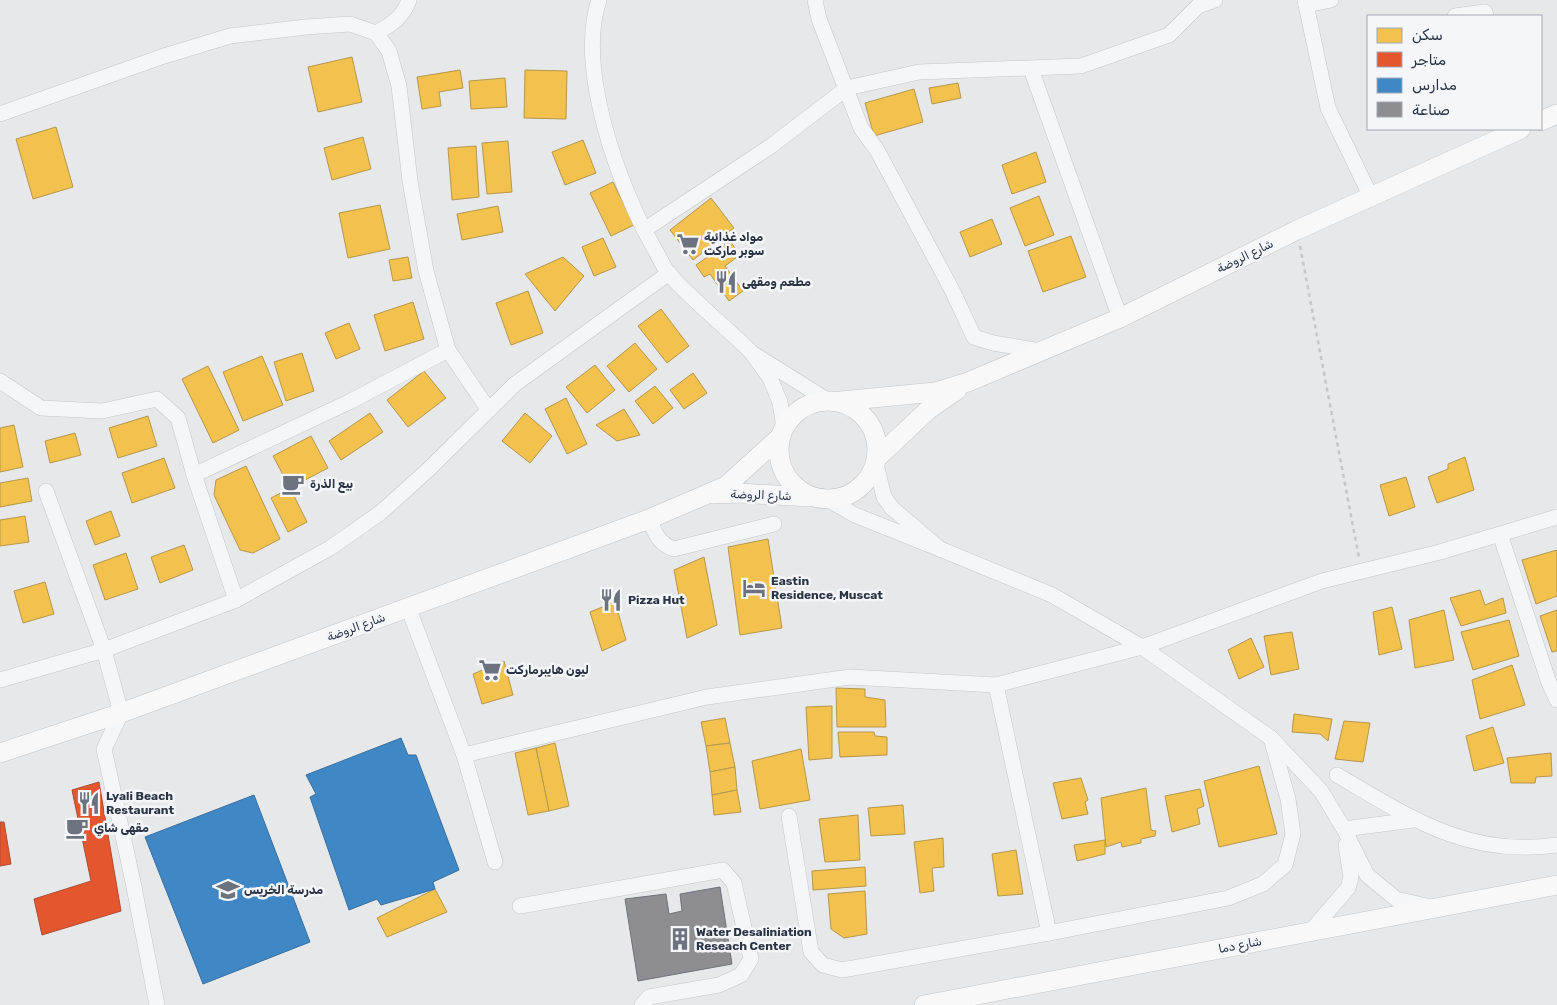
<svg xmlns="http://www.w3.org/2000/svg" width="1557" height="1005" font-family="Rubik,'Noto Sans Arabic',sans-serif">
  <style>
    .homes { fill: #f2c14e; stroke: #b6974b }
    .shops { fill: #e4572e; stroke: #ac4c35 }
    .schools { fill: #3f88c5; stroke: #396f9f }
    .industry { fill: #8d8d92; stroke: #70727b }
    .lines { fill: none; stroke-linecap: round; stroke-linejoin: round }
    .minor-casing { stroke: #c4c6c8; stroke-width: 16 }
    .major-casing { stroke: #c2c5c8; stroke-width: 20 }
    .path { stroke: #c5c6ca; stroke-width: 2.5; stroke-dasharray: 4 4; stroke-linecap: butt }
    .minor { stroke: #f5f6f7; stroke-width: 15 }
    .major { stroke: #f8f8f8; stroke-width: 19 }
    .labels { text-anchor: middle; stroke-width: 5; stroke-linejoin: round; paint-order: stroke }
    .poi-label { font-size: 12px; font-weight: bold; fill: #2b3445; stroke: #f4f6f9; text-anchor: start }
    .street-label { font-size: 12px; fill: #2b3445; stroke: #f4f6f9 }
  </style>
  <rect width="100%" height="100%" fill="#e6e8ea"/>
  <!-- homes -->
  <g class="homes">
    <polygon points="352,57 362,102 318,112 308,67"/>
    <polygon points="460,70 463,88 439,92 441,106 422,109 417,77"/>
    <polygon points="525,70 567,71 566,119 524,118"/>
    <polygon points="505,78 507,107 471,109 469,81"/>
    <polygon points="958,83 961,98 932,104 929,88"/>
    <polygon points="914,89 923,122 874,136 865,103"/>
    <polygon points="56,127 73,187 33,199 16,139"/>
    <polygon points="363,137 371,169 332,180 324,148"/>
    <polygon points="583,140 596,173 565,185 552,152"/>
    <polygon points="508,141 512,192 487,194 482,143"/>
    <polygon points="476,146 479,197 452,200 448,148"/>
    <polygon points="1036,152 1046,182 1012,194 1002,165"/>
    <polygon points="613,182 634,225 611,236 590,193"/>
    <polygon points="1039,196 1054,235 1025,246 1010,208"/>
    <polygon points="711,198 734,228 693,260 670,230"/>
    <polygon points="380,205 390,249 348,258 339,213"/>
    <polygon points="498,206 503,232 462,240 457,214"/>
    <polygon points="992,219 1002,244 970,257 960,232"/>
    <polygon points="1071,236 1086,277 1043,292 1028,251"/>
    <polygon points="603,238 616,267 594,276 582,247"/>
    <polygon points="730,241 740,255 725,266 743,291 729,301 710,274 704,277 696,265"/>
    <polygon points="408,257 412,278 393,281 389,260"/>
    <polygon points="563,257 584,276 555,311 525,274"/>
    <polygon points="528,291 543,333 511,345 496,303"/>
    <polygon points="413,302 424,339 385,351 374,315"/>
    <polygon points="661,309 689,346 667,363 638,326"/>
    <polygon points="349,323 360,349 336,359 325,333"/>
    <polygon points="635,343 657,369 629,392 607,366"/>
    <polygon points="302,353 314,391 286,401 274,362"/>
    <polygon points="262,356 283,405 243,421 223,372"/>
    <polygon points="595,365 615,390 587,413 566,387"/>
    <polygon points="208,366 239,430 213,443 182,379"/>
    <polygon points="424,371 446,398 408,427 387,400"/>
    <polygon points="693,373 707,393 684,409 670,390"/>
    <polygon points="655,386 673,408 653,424 635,401"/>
    <polygon points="566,398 587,444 567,454 545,409"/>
    <polygon points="624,409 640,435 617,441 596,425"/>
    <polygon points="370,413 383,432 341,460 329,441"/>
    <polygon points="525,413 552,436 530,463 502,441"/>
    <polygon points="148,416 157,446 118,458 109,428"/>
    <polygon points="14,425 23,467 0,472 0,428"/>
    <polygon points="75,433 81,455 50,463 45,441"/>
    <polygon points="311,436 328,468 290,488 273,456"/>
    <polygon points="1465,457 1474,490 1437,503 1428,477 1448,469 1448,464"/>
    <polygon points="164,458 175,488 132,503 122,473"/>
    <polygon points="246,466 280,539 253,553 240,550 214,495 216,480"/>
    <polygon points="1406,477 1415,507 1389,516 1380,485"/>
    <polygon points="28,478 32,501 0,507 0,483"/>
    <polygon points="290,488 307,522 288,532 271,498"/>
    <polygon points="111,511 120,536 95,545 86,521"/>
    <polygon points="25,516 29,542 0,546 0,520"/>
    <polygon points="768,539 782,628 740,635 728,547"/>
    <polygon points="184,545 193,570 160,583 151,557"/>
    <polygon points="1557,550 1557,596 1536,604 1522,560"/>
    <polygon points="126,553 138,589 105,600 93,565"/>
    <polygon points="704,557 717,625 687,638 674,570"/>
    <polygon points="45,582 54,614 23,623 14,591"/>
    <polygon points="1480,590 1485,605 1503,598 1506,613 1461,626 1450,598"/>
    <polygon points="615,602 626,640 602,651 590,612"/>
    <polygon points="1392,607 1402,649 1379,655 1373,612"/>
    <polygon points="1444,610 1454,660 1415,668 1409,620"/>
    <polygon points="1557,610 1557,651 1552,652 1540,616"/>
    <polygon points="1509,620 1519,656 1473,670 1461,632"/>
    <polygon points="1292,632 1299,669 1271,675 1264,636"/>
    <polygon points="1251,638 1264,667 1239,679 1228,650"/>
    <polygon points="504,661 513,695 482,704 473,674"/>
    <polygon points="1512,665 1525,705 1480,719 1472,680"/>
    <polygon points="836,688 865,689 865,697 885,700 886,727 837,727"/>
    <polygon points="832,706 832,758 809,760 806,707"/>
    <polygon points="1294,714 1332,719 1328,741 1320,734 1292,732"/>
    <polygon points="725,718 730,743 706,746 701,722"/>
    <polygon points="1344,721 1370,723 1363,762 1335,759"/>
    <polygon points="1493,727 1504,763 1474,771 1466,736"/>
    <polygon points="838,732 874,732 875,736 887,737 887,755 840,757"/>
    <polygon points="555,743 569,806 549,811 536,748"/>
    <polygon points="730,743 735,767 710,772 706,746"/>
    <polygon points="536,748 549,811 528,815 515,753"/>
    <polygon points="801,749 810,800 760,809 752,761"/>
    <polygon points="1551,753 1552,776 1536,777 1535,783 1511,783 1507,758"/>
    <polygon points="1259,766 1277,834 1219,847 1204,781"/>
    <polygon points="735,767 737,790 712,795 710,772"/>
    <polygon points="1081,778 1088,800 1085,802 1088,814 1062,819 1053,783"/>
    <polygon points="1146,788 1151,830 1156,831 1155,836 1141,839 1141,843 1122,847 1121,842 1106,847 1101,798"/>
    <polygon points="1200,789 1204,806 1197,809 1200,824 1172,832 1165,796"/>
    <polygon points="737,790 741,812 714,815 712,795"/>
    <polygon points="903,805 905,834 871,836 868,808"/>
    <polygon points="858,815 860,860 825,862 819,819"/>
    <polygon points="943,838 944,867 932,868 934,891 920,893 914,842"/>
    <polygon points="1105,840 1105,854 1077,861 1074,845"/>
    <polygon points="1016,850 1023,894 998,896 992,854"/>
    <polygon points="865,867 866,886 813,890 812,871"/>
    <polygon points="435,889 447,912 387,937 377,918"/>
    <polygon points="865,891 867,934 844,938 831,929 828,894"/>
  </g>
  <!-- shops -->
  <g class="shops">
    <polygon points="99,782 121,911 42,935 34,899 91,881 72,790"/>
    <polygon points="0,822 4,822 11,864 0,866"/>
  </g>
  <!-- schools -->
  <g class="schools">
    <polygon points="401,738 408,755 416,755 459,870 433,882 435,889 381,905 377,899 349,910 310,797 316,794 306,775"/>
    <polygon points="254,795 310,942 203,984 145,837"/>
  </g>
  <!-- industry -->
  <polygon class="industry" points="720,887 732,964 638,981 625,899 666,894 669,914 682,911 680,894"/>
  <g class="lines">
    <defs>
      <g id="minor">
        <path d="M599,0C576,69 619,187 654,248C659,256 663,267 669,274C692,300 727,328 752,353"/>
        <polyline points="815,0 819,19 861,128 877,150 952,290 974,337 993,343 1041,351"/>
        <polyline points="1305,0 1328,108 1371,197"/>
        <polyline points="1306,5 1331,0"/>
        <polyline points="1455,16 1485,12 1486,16"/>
        <path d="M376,33C391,25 403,17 409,0"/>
        <polyline points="1031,69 1120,318"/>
        <polyline points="0,114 164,56 230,36 306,27 350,24 376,33 389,51 399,86 410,181 426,271 448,350 488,409"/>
        <polyline points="644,230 771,146 847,88 919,72 1081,66 1169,35 1198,6 1215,0"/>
        <polyline points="0,381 41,408 102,411 157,399 178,418 194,475 236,600"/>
        <polyline points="784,428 780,402 770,378 752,353 827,400"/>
        <polyline points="194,475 349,402 448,350"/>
        <polyline points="46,491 104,650 121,713 104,749 133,882 157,1005"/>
        <polyline points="827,499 855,515 940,549 892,508 884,497 876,464"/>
        <path d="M649,519C655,533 659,544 674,549L774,524"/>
        <polyline points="1500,534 1549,683 1557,700"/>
        <polyline points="940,549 1052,595 1142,647 1271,738 1321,791 1344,829 1367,875 1396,899 1431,907"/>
        <polyline points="408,607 464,755 495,862"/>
        <polyline points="0,680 104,650 236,600 330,548 380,513 428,470 515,384 669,273"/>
        <polyline points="996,685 1049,933"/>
        <polyline points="464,755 707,697 850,677 996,685 1142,647 1322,581 1440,552 1557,517"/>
        <path d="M1337,775C1409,817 1468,858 1557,845"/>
        <polyline points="789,816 811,952 823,965 842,970 1049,933 1228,898 1263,884 1285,865 1293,834 1288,799 1271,738"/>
        <polyline points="1344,829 1413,820"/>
        <polyline points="520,906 723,870 734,883 751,959 741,975 719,985 649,997 642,1005"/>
        <polyline points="1310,932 1348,888 1351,877 1346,845"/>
      </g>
      <g id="major">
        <polyline points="1541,121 1557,114"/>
        <circle cx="828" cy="450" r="49"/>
        <polyline points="841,401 935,392 968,382 1120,318 1297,230 1521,129"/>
        <polyline points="878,457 928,410 957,390"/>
        <polyline points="713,494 738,493 810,497"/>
        <polyline points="0,753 121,713 649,519 726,486 780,437"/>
        <polyline points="924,1005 1557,885"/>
      </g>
    </defs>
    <!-- minor casing -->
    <use href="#minor" class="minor-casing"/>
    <!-- major casing -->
    <use href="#major" class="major-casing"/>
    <!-- path -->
    <polyline class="path" points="1300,246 1359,558"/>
    <!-- minor -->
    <use href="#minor" class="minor"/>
    <!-- major -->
    <use href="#major" class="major"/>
  </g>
  <!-- icons -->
  <defs>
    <symbol id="supermarket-bare" viewBox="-9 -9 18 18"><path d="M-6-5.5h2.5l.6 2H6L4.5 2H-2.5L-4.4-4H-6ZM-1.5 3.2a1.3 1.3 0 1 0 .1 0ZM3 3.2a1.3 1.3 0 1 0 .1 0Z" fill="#6c737f" stroke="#f4f6f9" stroke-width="2.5" paint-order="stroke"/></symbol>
    <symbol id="restaurant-bare" viewBox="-9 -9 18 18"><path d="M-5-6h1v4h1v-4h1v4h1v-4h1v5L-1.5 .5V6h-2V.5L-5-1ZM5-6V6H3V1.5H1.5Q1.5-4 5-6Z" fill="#6c737f" stroke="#f4f6f9" stroke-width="2.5" paint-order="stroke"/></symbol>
    <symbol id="cafe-bare" viewBox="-9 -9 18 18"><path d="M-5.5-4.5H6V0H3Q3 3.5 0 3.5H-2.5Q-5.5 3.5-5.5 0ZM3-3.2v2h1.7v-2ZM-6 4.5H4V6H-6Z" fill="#6c737f" stroke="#f4f6f9" stroke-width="2.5" paint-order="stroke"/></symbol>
    <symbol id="hotel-bare" viewBox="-9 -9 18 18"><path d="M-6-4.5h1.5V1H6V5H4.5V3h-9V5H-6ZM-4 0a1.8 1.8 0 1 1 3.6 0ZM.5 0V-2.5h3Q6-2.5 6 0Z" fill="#6c737f" stroke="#f4f6f9" stroke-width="2.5" paint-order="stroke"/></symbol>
    <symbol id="school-bare" viewBox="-9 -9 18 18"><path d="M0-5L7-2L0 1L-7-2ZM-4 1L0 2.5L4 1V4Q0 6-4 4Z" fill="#6c737f" stroke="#f4f6f9" stroke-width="2.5" paint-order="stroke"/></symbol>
    <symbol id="building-bare" viewBox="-9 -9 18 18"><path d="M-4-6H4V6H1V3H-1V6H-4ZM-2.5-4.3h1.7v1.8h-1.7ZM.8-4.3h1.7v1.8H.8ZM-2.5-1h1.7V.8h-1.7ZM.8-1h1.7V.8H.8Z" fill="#6c737f" stroke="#f4f6f9" stroke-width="2.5" paint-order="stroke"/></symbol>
  </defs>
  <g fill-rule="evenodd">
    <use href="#supermarket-bare" x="672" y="228" width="32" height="32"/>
    <use href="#restaurant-bare" x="710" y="266" width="32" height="32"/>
    <use href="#cafe-bare" x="277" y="468" width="32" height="32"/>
    <use href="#hotel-bare" x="738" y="572" width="32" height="32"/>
    <use href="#restaurant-bare" x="595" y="584" width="32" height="32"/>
    <use href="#supermarket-bare" x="474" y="654" width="32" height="32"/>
    <use href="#restaurant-bare" x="73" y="787" width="32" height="32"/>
    <use href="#cafe-bare" x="61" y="812" width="32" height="32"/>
    <use href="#school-bare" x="212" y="874" width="32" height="32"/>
    <use href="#building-bare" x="664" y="923" width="32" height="32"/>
  </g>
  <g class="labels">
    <!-- poi labels -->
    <g class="poi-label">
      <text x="704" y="241">مواد غذائية<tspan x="704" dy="14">سوبر ماركت</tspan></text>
      <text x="742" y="286">مطعم ومقهى</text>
      <text x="310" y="488">بيع الذرة</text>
      <text x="771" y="585">Eastin<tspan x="771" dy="14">Residence, Muscat</tspan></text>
      <text x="628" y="604">Pizza Hut</text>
      <text x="506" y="674">ليون هايبرماركت</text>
      <text x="106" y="800">Lyali Beach<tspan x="106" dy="14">Restaurant</tspan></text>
      <text x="94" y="832">مقهى شاي</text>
      <text x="244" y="894">مدرسة الخريس</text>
      <text x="696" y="936">Water Desaliniation<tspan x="696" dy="14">Reseach Center</tspan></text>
    </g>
    <!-- street labels -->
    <g class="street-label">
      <text transform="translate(1245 256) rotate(-26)" y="4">شارع الروضة</text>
      <text transform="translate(761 495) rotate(2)" y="4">شارع الروضة</text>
      <text transform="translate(356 627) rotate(-20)" y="4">شارع الروضة</text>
      <text transform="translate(1240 945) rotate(-11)" y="4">شارع دما</text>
    </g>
  </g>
  <!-- legend -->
  <rect x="1367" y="15" width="175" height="115" fill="#f4f6f9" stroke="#a4a8b1"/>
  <rect x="1377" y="28" width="25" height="15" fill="#f2c14e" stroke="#a4a8b1"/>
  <text x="1412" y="40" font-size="15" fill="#2b3445">سكن</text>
  <rect x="1377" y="52" width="25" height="15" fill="#e4572e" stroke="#a4a8b1"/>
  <text x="1412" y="65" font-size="15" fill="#2b3445">متاجر</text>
  <rect x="1377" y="78" width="25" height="15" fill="#3f88c5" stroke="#a4a8b1"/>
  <text x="1412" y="90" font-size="15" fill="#2b3445">مدارس</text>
  <rect x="1377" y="102" width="25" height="15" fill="#8d8d92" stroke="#a4a8b1"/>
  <text x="1412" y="115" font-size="15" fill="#2b3445">صناعة</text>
</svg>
